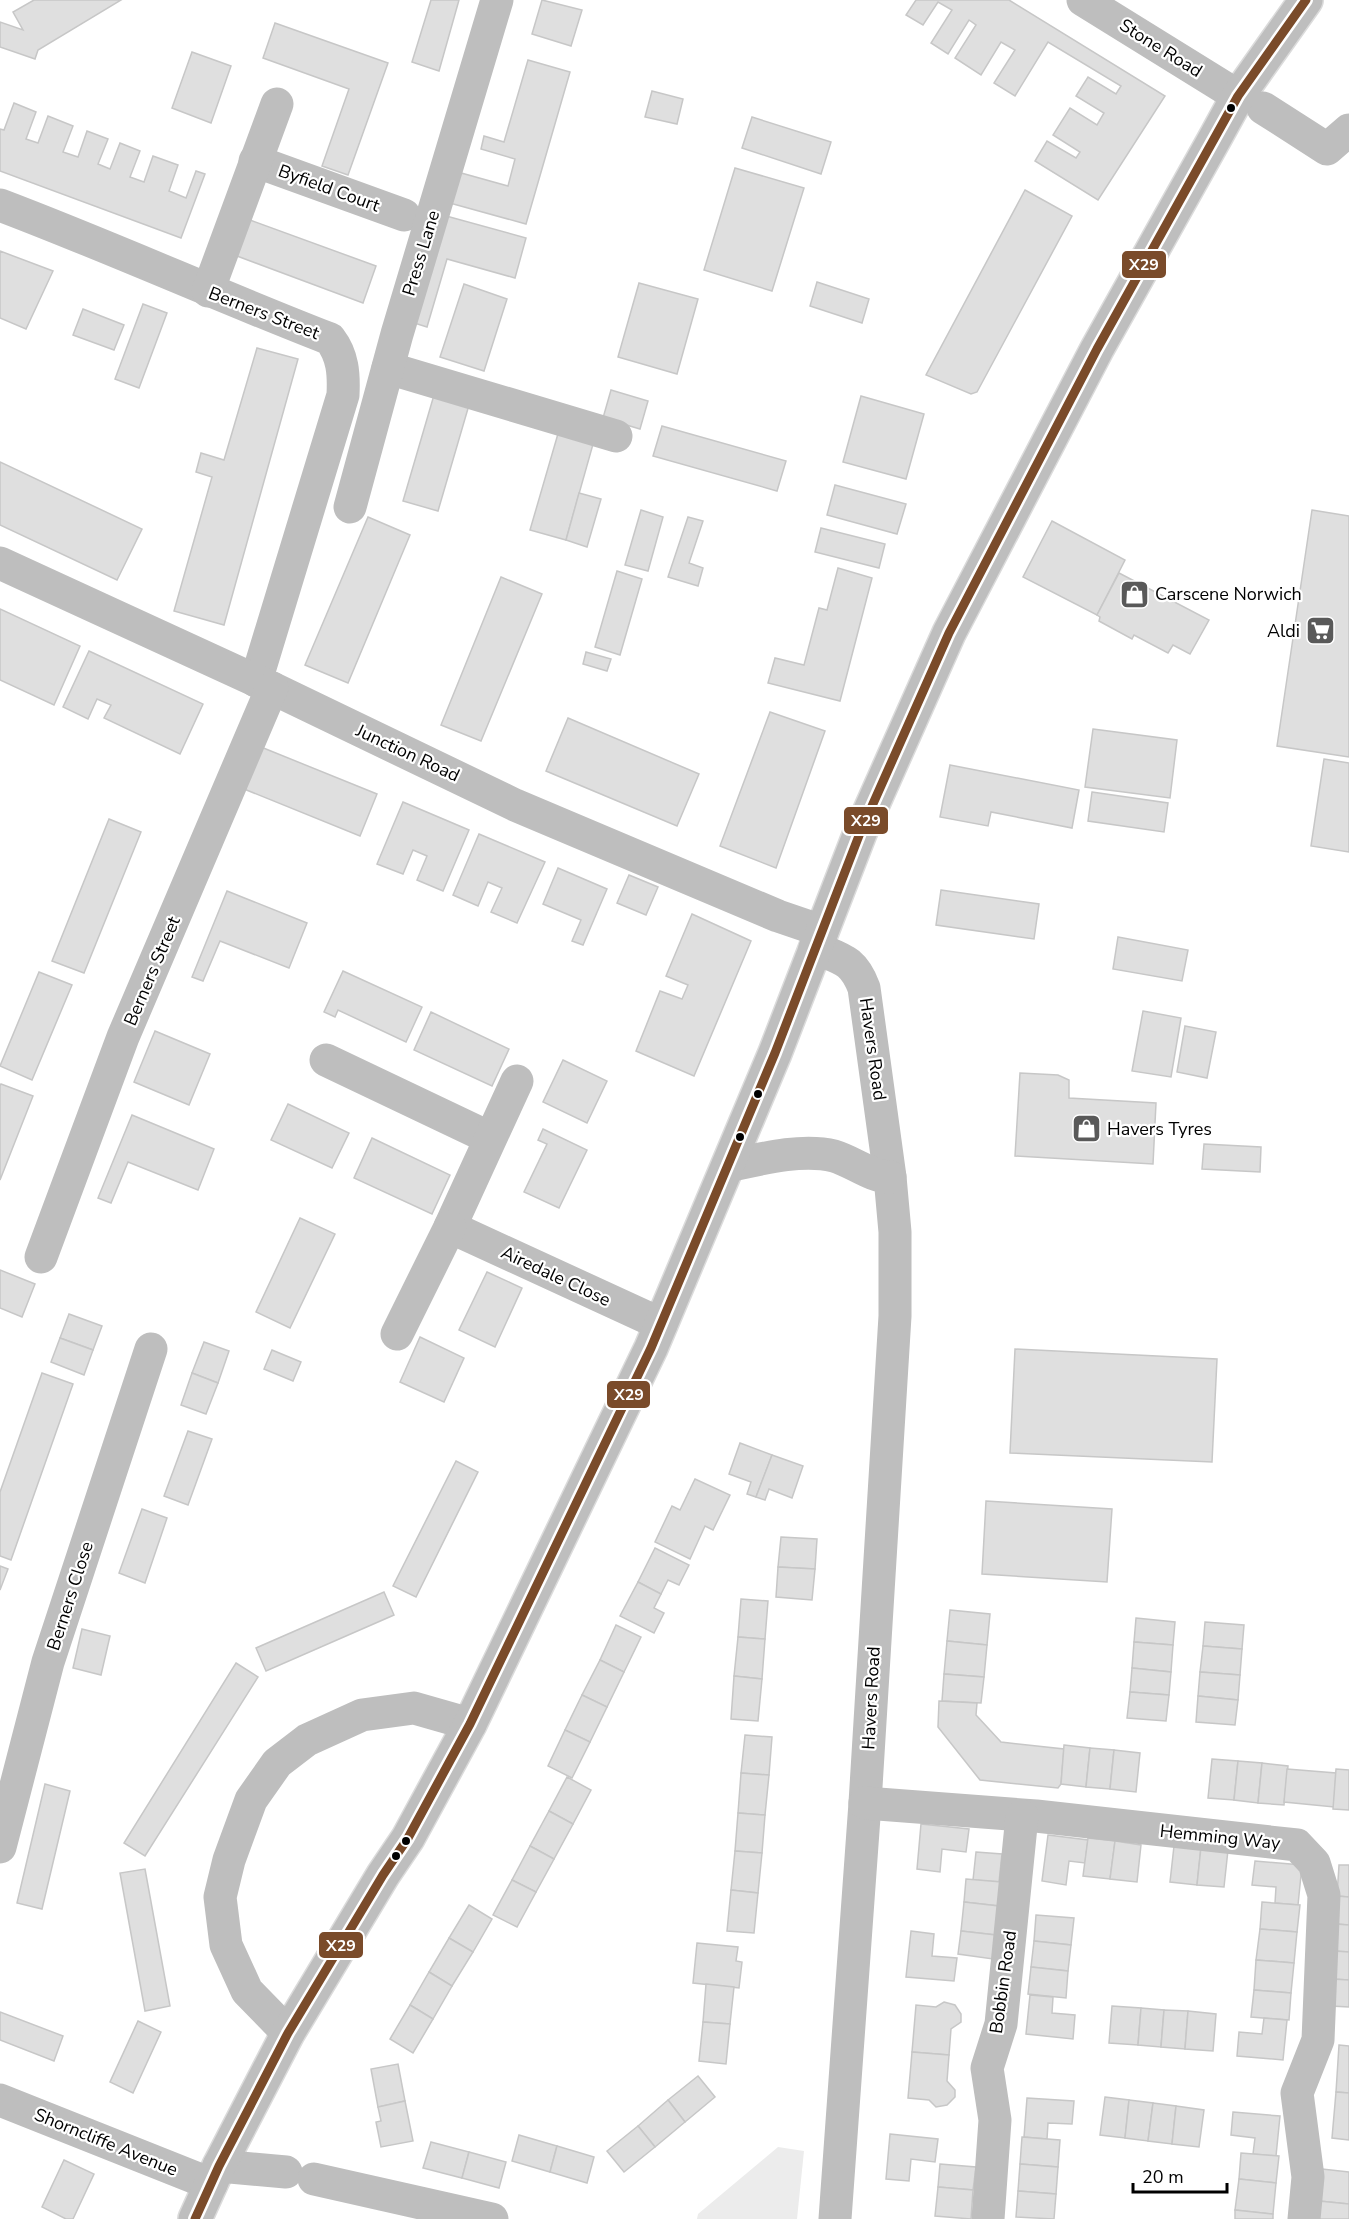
<svg xmlns="http://www.w3.org/2000/svg" width="1349" height="2219" font-family="'Nunito Sans',sans-serif">
  <style>
    .green { fill: #ececec }
    .building { fill: #dfdfdf; stroke: #c7c7c7; stroke-width: 1.5 }
    .lines { fill: none; stroke-linecap: round; stroke-linejoin: round }
    .major-casing { stroke: #dbdbdb; stroke-width: 36 }
    .minor { stroke: #bebebe; stroke-width: 33 }
    .major { stroke: #bebebe; stroke-width: 33 }
    .bus-1-casing { stroke: #fff; stroke-width: 14 }
    .bus-1 { stroke: #7a4b2a; stroke-width: 9 }
    .bus-dot { fill: #000; stroke: #fff; stroke-width: 2 }
    .labels { text-anchor: middle; stroke-width: 4.5; stroke-linejoin: round; paint-order: stroke }
    .street-label { font-size: 18px; fill: #000; stroke: #fff }
    .poi-label { font-size: 18px; fill: #000; stroke: #fff; text-anchor: start }
    .line-badge { stroke: #fff; stroke-width: 2 }
    .badge-label { font-size: 16px; text-anchor: middle; font-weight: bold; fill: #fff }
  </style>
  <rect width="100%" height="100%" fill="#fff"/>
  <!-- green -->
  <polygon class="green" points="778,2147 804,2151 797,2219 697,2219 698,2214"/>
  <!-- building -->
  <g class="building">
    <polygon points="34,0 121,0 38,50 35,59 0,47 0,22 23,30 13,12"/>
    <polygon points="431,0 459,0 439,71 412,62"/>
    <polygon points="542,0 582,10 571,46 532,34"/>
    <polygon points="916,0 1009,0 1165,96 1098,200 1035,161 1047,141 1076,158 1080,152 1053,135 1070,108 1097,125 1104,113 1076,96 1088,77 1116,94 1121,86 1048,42 1015,96 994,83 1015,50 1001,42 981,75 955,58 976,25 969,20 948,54 931,43 952,10 938,2 923,25 906,15"/>
    <polygon points="275,23 388,63 348,175 322,166 349,89 263,58"/>
    <polygon points="192,52 231,66 211,123 172,108"/>
    <polygon points="528,60 570,72 526,224 446,202 454,171 508,186 515,159 481,149 484,136 504,142"/>
    <polygon points="652,91 683,99 677,124 645,117"/>
    <polygon points="14,103 36,112 26,139 38,143 48,116 73,126 63,152 78,157 87,131 108,139 98,164 110,169 120,143 140,151 130,177 144,182 153,156 178,165 169,191 186,198 196,171 205,174 181,238 0,171 0,129 4,130"/>
    <polygon points="752,117 831,142 821,174 742,148"/>
    <polygon points="735,168 804,188 772,291 704,270"/>
    <polygon points="1025,190 1072,216 977,392 971,394 926,375"/>
    <polygon points="439,214 526,238 515,278 447,259 427,327 408,321"/>
    <polygon points="250,220 376,266 363,303 237,256"/>
    <polygon points="0,251 53,271 26,329 0,318"/>
    <polygon points="817,282 869,299 862,323 810,306"/>
    <polygon points="639,283 698,299 677,374 618,357"/>
    <polygon points="464,284 507,299 484,371 440,357"/>
    <polygon points="143,304 167,313 139,388 115,379"/>
    <polygon points="83,309 124,325 114,350 73,335"/>
    <polygon points="257,348 298,359 224,625 174,611 212,477 196,472 201,453 224,460"/>
    <polygon points="611,390 648,401 640,429 603,418"/>
    <polygon points="434,395 469,405 438,511 403,501"/>
    <polygon points="861,396 924,414 906,479 843,462"/>
    <polygon points="562,420 597,430 566,540 530,530"/>
    <polygon points="662,426 786,461 777,491 653,456"/>
    <polygon points="0,462 142,529 117,580 0,525"/>
    <polygon points="835,485 906,504 897,534 827,515"/>
    <polygon points="579,493 601,499 587,547 566,540"/>
    <polygon points="641,510 663,517 648,571 625,565"/>
    <polygon points="1312,510 1349,516 1349,757 1277,746"/>
    <polygon points="368,517 410,535 348,683 305,665"/>
    <polygon points="688,517 703,521 689,563 703,568 698,586 668,577"/>
    <polygon points="1052,521 1125,560 1097,615 1023,577"/>
    <polygon points="821,528 885,544 879,568 815,552"/>
    <polygon points="838,568 872,578 840,701 768,683 775,658 804,665 819,608 827,610"/>
    <polygon points="617,571 642,579 620,655 595,647"/>
    <polygon points="1119,573 1209,620 1190,654 1173,645 1168,653 1134,635 1132,639 1099,621 1100,617 1097,615"/>
    <polygon points="501,577 542,594 481,741 441,725"/>
    <polygon points="0,609 80,646 54,705 0,680"/>
    <polygon points="89,651 203,704 180,754 104,718 111,705 97,699 88,719 63,707"/>
    <polygon points="586,652 611,659 607,671 583,664"/>
    <polygon points="770,712 825,731 776,868 720,846"/>
    <polygon points="568,718 699,774 677,826 546,771"/>
    <polygon points="1093,729 1177,740 1170,798 1085,787"/>
    <polygon points="261,747 377,794 360,836 244,789"/>
    <polygon points="1324,759 1349,763 1349,852 1311,846"/>
    <polygon points="950,765 1079,790 1072,828 991,812 988,826 940,817"/>
    <polygon points="1092,792 1168,803 1164,832 1088,821"/>
    <polygon points="403,802 469,830 443,891 417,880 427,856 413,850 403,874 377,864"/>
    <polygon points="109,819 141,832 84,973 52,961"/>
    <polygon points="479,834 545,862 517,923 491,912 502,888 488,882 478,906 453,895"/>
    <polygon points="558,868 607,889 583,945 572,941 581,920 543,904"/>
    <polygon points="629,875 658,887 646,915 617,903"/>
    <polygon points="941,890 1039,904 1034,939 936,925"/>
    <polygon points="227,891 307,923 289,968 220,941 203,981 192,977"/>
    <polygon points="692,914 751,941 694,1076 636,1051 660,991 682,999 688,985 666,976"/>
    <polygon points="1118,937 1188,950 1182,981 1113,969"/>
    <polygon points="343,971 422,1007 406,1042 338,1010 335,1017 324,1012"/>
    <polygon points="39,972 72,985 32,1080 0,1066"/>
    <polygon points="1143,1011 1181,1018 1171,1077 1132,1071"/>
    <polygon points="431,1012 509,1049 492,1086 414,1050"/>
    <polygon points="1185,1026 1216,1032 1207,1078 1177,1072"/>
    <polygon points="155,1031 210,1054 189,1105 134,1082"/>
    <polygon points="563,1060 607,1081 587,1123 543,1102"/>
    <polygon points="1020,1073 1058,1075 1069,1080 1069,1098 1156,1103 1153,1164 1015,1156"/>
    <polygon points="1,1084 33,1096 0,1180 0,1086"/>
    <polygon points="288,1104 349,1133 332,1168 271,1140"/>
    <polygon points="132,1115 214,1149 198,1190 128,1162 111,1203 98,1198"/>
    <polygon points="543,1129 587,1150 559,1208 524,1192 547,1144 538,1140"/>
    <polygon points="372,1138 450,1175 432,1214 354,1178"/>
    <polygon points="1204,1144 1261,1147 1260,1172 1202,1169"/>
    <polygon points="300,1218 335,1234 290,1328 256,1312"/>
    <polygon points="0,1270 35,1284 22,1317 0,1308"/>
    <polygon points="487,1272 522,1288 495,1347 459,1330"/>
    <polygon points="69,1314 102,1326 93,1350 60,1338"/>
    <polygon points="420,1337 464,1358 444,1402 400,1382"/>
    <polygon points="60,1338 93,1350 84,1375 51,1362"/>
    <polygon points="204,1342 229,1351 218,1383 192,1373"/>
    <polygon points="1015,1349 1217,1359 1212,1462 1010,1453"/>
    <polygon points="272,1350 301,1362 293,1381 264,1369"/>
    <polygon points="42,1373 73,1384 11,1560 0,1556 0,1492"/>
    <polygon points="192,1373 218,1383 206,1414 181,1405"/>
    <polygon points="188,1431 212,1439 188,1505 164,1496"/>
    <polygon points="740,1443 772,1455 756,1497 747,1494 751,1482 729,1474"/>
    <polygon points="772,1455 803,1466 792,1498 769,1489 765,1500 756,1497"/>
    <polygon points="456,1461 478,1472 416,1597 393,1586"/>
    <polygon points="695,1479 730,1495 713,1530 705,1526 690,1559 655,1542 672,1506 680,1510"/>
    <polygon points="986,1501 1112,1509 1107,1582 982,1574"/>
    <polygon points="142,1509 167,1518 145,1583 119,1573"/>
    <polygon points="781,1537 817,1539 815,1569 778,1567"/>
    <polygon points="655,1548 689,1565 679,1585 668,1580 661,1594 638,1582"/>
    <polygon points="0,1566 8,1569 0,1590"/>
    <polygon points="778,1567 815,1569 812,1600 776,1597"/>
    <polygon points="638,1582 661,1594 654,1608 664,1613 654,1633 620,1616"/>
    <polygon points="384,1592 394,1615 266,1671 256,1648"/>
    <polygon points="741,1599 768,1601 765,1639 738,1637"/>
    <polygon points="950,1610 990,1614 987,1645 947,1641"/>
    <polygon points="1136,1618 1175,1622 1173,1645 1134,1642"/>
    <polygon points="1205,1622 1244,1625 1242,1649 1203,1646"/>
    <polygon points="616,1625 641,1637 624,1672 600,1660"/>
    <polygon points="82,1629 110,1636 101,1675 73,1668"/>
    <polygon points="738,1637 765,1639 762,1679 734,1676"/>
    <polygon points="947,1641 987,1645 984,1677 944,1674"/>
    <polygon points="1134,1642 1173,1645 1171,1672 1132,1668"/>
    <polygon points="1203,1646 1242,1649 1240,1675 1200,1672"/>
    <polygon points="600,1660 624,1672 607,1707 582,1695"/>
    <polygon points="236,1663 258,1677 145,1856 124,1843"/>
    <polygon points="1132,1668 1171,1672 1169,1695 1130,1692"/>
    <polygon points="1200,1672 1240,1675 1238,1700 1198,1696"/>
    <polygon points="944,1674 984,1677 981,1703 942,1701"/>
    <polygon points="734,1676 762,1679 758,1721 731,1719"/>
    <polygon points="1130,1692 1169,1695 1166,1721 1127,1718"/>
    <polygon points="582,1695 607,1707 590,1742 565,1730"/>
    <polygon points="1198,1696 1238,1700 1235,1725 1196,1722"/>
    <polygon points="939,1701 977,1703 976,1715 1001,1742 1064,1749 1061,1784 1058,1788 980,1780 938,1727"/>
    <polygon points="565,1730 590,1742 572,1778 548,1766"/>
    <polygon points="745,1735 772,1737 769,1775 741,1773"/>
    <polygon points="1064,1745 1090,1748 1086,1787 1061,1784"/>
    <polygon points="1090,1748 1114,1750 1110,1789 1086,1787"/>
    <polygon points="1114,1750 1140,1753 1136,1792 1110,1789"/>
    <polygon points="1212,1759 1238,1761 1234,1800 1208,1798"/>
    <polygon points="1238,1761 1262,1763 1258,1803 1234,1800"/>
    <polygon points="1262,1763 1288,1766 1284,1805 1258,1803"/>
    <polygon points="1287,1769 1336,1773 1334,1807 1284,1802"/>
    <polygon points="1336,1769 1349,1770 1349,1810 1333,1809"/>
    <polygon points="741,1773 769,1775 765,1815 738,1813"/>
    <polygon points="567,1777 591,1790 573,1824 549,1811"/>
    <polygon points="45,1784 70,1791 42,1909 17,1903"/>
    <polygon points="549,1811 573,1824 554,1859 530,1846"/>
    <polygon points="738,1813 765,1815 762,1853 735,1851"/>
    <polygon points="921,1824 969,1829 966,1852 942,1849 940,1872 917,1869"/>
    <polygon points="1048,1835 1088,1840 1085,1863 1069,1861 1066,1885 1042,1881"/>
    <polygon points="1088,1838 1115,1841 1110,1879 1083,1876"/>
    <polygon points="1115,1841 1141,1845 1137,1882 1110,1879"/>
    <polygon points="530,1846 554,1859 536,1892 512,1880"/>
    <polygon points="1174,1846 1201,1847 1197,1885 1170,1882"/>
    <polygon points="1201,1847 1228,1850 1224,1887 1197,1885"/>
    <polygon points="735,1851 762,1853 758,1893 731,1890"/>
    <polygon points="976,1852 1002,1854 999,1882 973,1880"/>
    <polygon points="1255,1861 1302,1865 1298,1905 1275,1903 1276,1887 1252,1885"/>
    <polygon points="1339,1865 1349,1865 1349,1897 1337,1896"/>
    <polygon points="145,1869 170,2006 145,2011 120,1873"/>
    <polygon points="966,1879 1002,1882 999,1906 964,1902"/>
    <polygon points="512,1880 536,1892 517,1927 493,1915"/>
    <polygon points="731,1890 758,1893 754,1933 727,1931"/>
    <polygon points="1337,1896 1349,1897 1349,1925 1336,1924"/>
    <polygon points="964,1902 999,1906 996,1935 961,1931"/>
    <polygon points="1262,1902 1300,1905 1297,1932 1260,1929"/>
    <polygon points="469,1905 492,1919 473,1952 449,1938"/>
    <polygon points="1036,1915 1074,1918 1071,1945 1034,1941"/>
    <polygon points="1336,1924 1349,1925 1349,1952 1334,1951"/>
    <polygon points="1260,1929 1297,1932 1294,1963 1256,1960"/>
    <polygon points="911,1931 934,1934 932,1956 957,1958 954,1981 906,1977"/>
    <polygon points="961,1931 996,1935 993,1959 958,1954"/>
    <polygon points="449,1938 473,1952 452,1986 429,1972"/>
    <polygon points="1034,1941 1071,1945 1068,1971 1031,1967"/>
    <polygon points="697,1943 738,1947 736,1961 742,1962 739,1988 693,1983"/>
    <polygon points="1334,1951 1349,1952 1349,1980 1332,1979"/>
    <polygon points="1256,1960 1294,1963 1291,1993 1254,1990"/>
    <polygon points="1031,1967 1068,1971 1066,1998 1028,1994"/>
    <polygon points="429,1972 452,1986 433,2019 410,2005"/>
    <polygon points="1332,1979 1349,1980 1349,2007 1331,2006"/>
    <polygon points="706,1984 734,1987 730,2024 703,2022"/>
    <polygon points="1254,1990 1291,1993 1289,2020 1251,2017"/>
    <polygon points="1030,1995 1053,1997 1052,2013 1075,2015 1073,2039 1026,2034"/>
    <polygon points="944,2002 955,2005 961,2014 961,2022 951,2029 949,2055 912,2052 916,2005 936,2007"/>
    <polygon points="410,2005 433,2019 413,2053 390,2039"/>
    <polygon points="1112,2006 1141,2008 1138,2045 1109,2043"/>
    <polygon points="1141,2008 1164,2010 1161,2047 1138,2045"/>
    <polygon points="1164,2010 1188,2011 1185,2049 1161,2047"/>
    <polygon points="1188,2011 1216,2014 1213,2051 1185,2049"/>
    <polygon points="0,2012 63,2036 54,2061 0,2040"/>
    <polygon points="1264,2018 1287,2020 1283,2060 1237,2056 1239,2032 1262,2034"/>
    <polygon points="138,2021 161,2032 133,2093 110,2082"/>
    <polygon points="703,2022 730,2024 726,2064 699,2061"/>
    <polygon points="1339,2045 1349,2046 1349,2093 1336,2092"/>
    <polygon points="912,2052 949,2055 947,2081 955,2090 955,2097 947,2105 936,2107 929,2100 908,2098"/>
    <polygon points="398,2064 405,2101 378,2107 371,2069"/>
    <polygon points="698,2076 715,2097 685,2122 668,2100"/>
    <polygon points="1336,2092 1349,2093 1349,2140 1332,2138"/>
    <polygon points="1105,2097 1129,2100 1125,2138 1100,2135"/>
    <polygon points="1027,2098 1074,2101 1072,2124 1048,2123 1047,2139 1024,2137"/>
    <polygon points="668,2100 685,2122 655,2147 638,2126"/>
    <polygon points="1129,2100 1153,2103 1148,2141 1125,2138"/>
    <polygon points="405,2101 413,2141 381,2147 376,2122 381,2121 378,2107"/>
    <polygon points="1153,2103 1176,2106 1172,2144 1148,2141"/>
    <polygon points="1176,2106 1204,2110 1199,2147 1172,2144"/>
    <polygon points="1233,2112 1280,2116 1276,2156 1253,2154 1255,2138 1231,2135"/>
    <polygon points="638,2126 655,2147 624,2172 607,2151"/>
    <polygon points="890,2134 938,2139 935,2162 911,2159 909,2181 886,2179"/>
    <polygon points="519,2135 557,2146 550,2172 512,2161"/>
    <polygon points="1022,2137 1060,2140 1058,2167 1020,2164"/>
    <polygon points="431,2142 469,2152 462,2178 423,2168"/>
    <polygon points="557,2146 594,2157 587,2183 550,2172"/>
    <polygon points="469,2152 506,2162 499,2188 462,2178"/>
    <polygon points="1241,2153 1279,2156 1276,2183 1239,2179"/>
    <polygon points="64,2160 94,2174 73,2219 66,2219 42,2207"/>
    <polygon points="940,2164 976,2167 973,2190 938,2187"/>
    <polygon points="1020,2164 1058,2167 1056,2194 1018,2191"/>
    <polygon points="1322,2169 1349,2172 1349,2204 1319,2201"/>
    <polygon points="1239,2179 1276,2183 1273,2214 1235,2210"/>
    <polygon points="938,2187 973,2190 971,2219 935,2216"/>
    <polygon points="1018,2191 1056,2194 1054,2219 1016,2217"/>
    <polygon points="1319,2201 1349,2204 1349,2219 1316,2219"/>
    <polygon points="1235,2210 1273,2214 1273,2219 1235,2219"/>
  </g>
  <g class="lines">
    <defs>
      <polyline id="major" points="195,2219 219,2166 288,2033 383,1875 408,1838 470,1724 651,1348 775,1053 860,833 949,633 1097,349 1215,138 1238,96 1306,0"/>
    </defs>
    <!-- major casing -->
    <use href="#major" class="major-casing"/>
    <!-- minor -->
    <g class="minor">
      <polyline points="1083,0 1238,96"/>
      <polyline points="1263,108 1327,149 1349,130"/>
      <polyline points="255,161 404,215"/>
      <path d="M0,205C111,247 219,296 330,339C343,356 344,374 343,395L256,681"/>
      <polyline points="208,291 277,104"/>
      <polyline points="388,368 616,436"/>
      <polyline points="350,507 397,334 497,0"/>
      <polyline points="0,563 272,688 515,805 778,916 822,931"/>
      <path d="M815,948C841,959 853,959 864,988L890,1177L895,1232V1316L865,1803L835,2219"/>
      <polyline points="326,1060 490,1138"/>
      <polyline points="517,1081 450,1227 661,1324"/>
      <path d="M728,1166C760,1159 802,1148 834,1156C854,1162 871,1177 890,1177"/>
      <polyline points="41,1257 123,1037 272,688"/>
      <polyline points="397,1334 450,1227"/>
      <polyline points="865,1803 1036,1816 1297,1845 1314,1863 1324,1895 1318,2040 1297,2093 1308,2177 1304,2219"/>
      <polyline points="0,1847 48,1662 151,1349"/>
      <polyline points="288,2033 247,1991 226,1945 220,1897 229,1860 251,1800 277,1763 307,1740 362,1715 414,1708 470,1724"/>
      <polyline points="0,2100 211,2184"/>
      <polyline points="219,2166 286,2172"/>
      <polyline points="314,2179 492,2219"/>
      <polyline points="988,2219 995,2120 987,2068 1001,2024 1022,1816"/>
    </g>
    <!-- major -->
    <use href="#major" class="major"/>
    <defs>
      <polyline id="bus-1" points="195,2219 219,2166 288,2033 383,1875 408,1838 470,1724 651,1348 775,1053 860,833 949,633 1097,349 1238,96 1306,0"/>
    </defs>
    <!-- bus-1 casing -->
    <use href="#bus-1" class="bus-1-casing"/>
    <!-- bus-1 -->
    <use href="#bus-1" class="bus-1"/>
  </g>
  <!-- icons -->
  <defs>
    <symbol id="shop-square" viewBox="-11 -11 22 22"><rect x="-9" y="-9" width="18" height="18" rx="4" fill="#595959" stroke="#fff"/><path d="M-5-2.5h2.3a2.7 3.5 0 0 1 5.4 0H5L5.5 6h-11ZM-1.5-2.5h3a1.5 2.3 0 0 0-3 0Z" fill="#fff"/></symbol>
    <symbol id="supermarket-square" viewBox="-11 -11 22 22"><rect x="-9" y="-9" width="18" height="18" rx="4" fill="#595959" stroke="#fff"/><path d="M-6-5.5h2.5l.6 2H6L4.5 2H-2.5L-4.4-4H-6ZM-1.5 3.2a1.3 1.3 0 1 0 .1 0ZM3 3.2a1.3 1.3 0 1 0 .1 0Z" fill="#fff"/></symbol>
  </defs>
  <g fill-rule="evenodd">
    <use href="#shop-square" x="1118" y="578" width="33" height="33"/>
    <use href="#supermarket-square" x="1304" y="614" width="33" height="33"/>
    <use href="#shop-square" x="1070" y="1112" width="33" height="33"/>
  </g>
  <!-- markers -->
  <g class="bus-dot">
    <circle cx="1231" cy="108" r="5"/>
    <circle cx="758" cy="1094" r="5"/>
    <circle cx="740" cy="1137" r="5"/>
    <circle cx="406" cy="1841" r="5"/>
    <circle cx="396" cy="1856" r="5"/>
  </g>
  <g class="labels">
    <!-- street labels -->
    <g class="street-label">
      <text transform="translate(1161 48) rotate(32)" y="6">Stone Road</text>
      <text transform="translate(329 188) rotate(20)" y="6">Byfield Court</text>
      <text transform="translate(421 253) rotate(-73)" y="6">Press Lane</text>
      <text transform="translate(264 313) rotate(21)" y="6">Berners Street</text>
      <text transform="translate(408 753) rotate(25)" y="6">Junction Road</text>
      <text transform="translate(152 971) rotate(-67)" y="6">Berners Street</text>
      <text transform="translate(873 1049) rotate(82)" y="6">Havers Road</text>
      <text transform="translate(556 1276) rotate(25)" y="6">Airedale Close</text>
      <text transform="translate(70 1596) rotate(-72)" y="6">Berners Close</text>
      <text transform="translate(871 1698) rotate(-87)" y="6">Havers Road</text>
      <text transform="translate(1220 1837) rotate(6)" y="6">Hemming Way</text>
      <text transform="translate(1003 1982) rotate(-82)" y="6">Bobbin Road</text>
      <text transform="translate(106 2142) rotate(22)" y="6">Shorncliffe Avenue</text>
    </g>
    <!-- poi labels -->
    <g class="poi-label">
      <text x="1155" y="600">Carscene Norwich</text>
      <text x="1300" y="637" text-anchor="end">Aldi</text>
      <text x="1107" y="1135">Havers Tyres</text>
    </g>
  </g>
  <g class="line-badge">
    <rect x="1121" y="250" width="46" height="29" rx="6" fill="#7a4b2a"/>
    <rect x="843" y="806" width="46" height="29" rx="6" fill="#7a4b2a"/>
    <rect x="606" y="1380" width="45" height="29" rx="6" fill="#7a4b2a"/>
    <rect x="318" y="1931" width="46" height="28" rx="6" fill="#7a4b2a"/>
  </g>
  <g class="badge-label">
    <text x="1144" y="270">X29</text>
    <text x="866" y="826">X29</text>
    <text x="629" y="1400">X29</text>
    <text x="341" y="1951">X29</text>
  </g>
  <!-- scale -->
  <path d="M1133 2183v9h94v-9" fill="none" stroke="#000000" stroke-width="3"/>
  <text x="1142" y="2183" font-size="18" fill="#000000" stroke="#ffffff" stroke-width="4.5" paint-order="stroke">20 m</text>
</svg>
